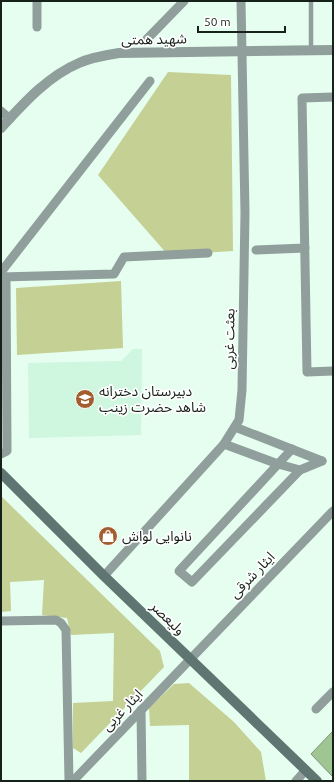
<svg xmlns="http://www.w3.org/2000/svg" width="334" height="782" font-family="Ubuntu,'Noto Sans Arabic',sans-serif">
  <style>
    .built { fill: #cff6df }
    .green { fill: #c5d094 }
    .building { fill: #9fc592; stroke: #7f9179 }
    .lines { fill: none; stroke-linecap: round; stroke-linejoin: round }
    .service { stroke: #909f9c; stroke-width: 4.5 }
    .minor { stroke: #909f9c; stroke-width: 9 }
    .tertiary { stroke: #909f9c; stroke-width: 10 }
    .secondary { stroke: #5f7571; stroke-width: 10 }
    .labels { text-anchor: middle; stroke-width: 3.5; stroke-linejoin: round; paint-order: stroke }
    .street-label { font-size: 14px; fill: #16211a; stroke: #fff }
    .poi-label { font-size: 14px; fill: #16211a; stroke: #fff; text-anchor: start }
  </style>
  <rect width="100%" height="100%" fill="#e5feef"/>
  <!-- built -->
  <polygon class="built" points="133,349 142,349 141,435 29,438 28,363 121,361"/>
  <!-- green -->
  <g class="green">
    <polygon points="168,72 231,75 233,251 168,255 98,175"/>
    <polygon points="121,281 123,348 17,355 16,288"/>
    <polygon points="1,496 160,651 164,667 81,753 73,748 73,703 113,701 114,633 71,635 67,618 42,615 44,580 10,582 11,611 1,612"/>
    <polygon points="189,683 234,722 261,752 266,781 189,781 189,725 150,726 149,708 174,684"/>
  </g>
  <!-- building -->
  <polygon class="building" points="333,731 333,777 311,754"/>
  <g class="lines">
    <!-- service -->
    <polyline class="service" points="311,50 311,1"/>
    <!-- minor -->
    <g class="minor">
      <polyline points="37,27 37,1"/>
      <polyline points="147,39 184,1"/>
      <polyline points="333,97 302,98 307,372 333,371"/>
      <polyline points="1,111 10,119"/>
      <polyline points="256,250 305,248"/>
      <polyline points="1,272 150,81"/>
      <polyline points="1,277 114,274 124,257 208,253"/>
      <polyline points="235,427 322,461"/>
      <polyline points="224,444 278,464 300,470"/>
      <polyline points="292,449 179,571 192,582 300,470 322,461"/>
      <polyline points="1,454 7,451 6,277"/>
      <polyline points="104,576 224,444 239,420 242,390 245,213 241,1"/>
      <polyline points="1,621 56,620 61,623 66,630 69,781"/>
      <polyline points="316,709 333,692"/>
      <polyline points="141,710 142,781"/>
      <polyline points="73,781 333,511"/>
      <polyline points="296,781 306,770"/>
    </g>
    <!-- tertiary -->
    <path class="tertiary" d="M1,128C24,103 48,76 79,63C92,57 106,55 119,53L333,50"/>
    <!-- secondary -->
    <polyline class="secondary" points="1,473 104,576 317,781"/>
  </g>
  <!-- icons -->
  <defs>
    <symbol id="school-disc" viewBox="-11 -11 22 22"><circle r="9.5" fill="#a25e2f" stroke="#fff"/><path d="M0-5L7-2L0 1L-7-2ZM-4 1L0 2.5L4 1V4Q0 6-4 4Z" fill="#fff"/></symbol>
    <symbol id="shop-disc" viewBox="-11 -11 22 22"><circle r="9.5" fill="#a25e2f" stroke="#fff"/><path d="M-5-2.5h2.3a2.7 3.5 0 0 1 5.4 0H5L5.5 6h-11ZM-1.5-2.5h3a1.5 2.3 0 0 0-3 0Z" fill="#fff"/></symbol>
  </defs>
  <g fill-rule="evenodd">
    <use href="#school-disc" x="74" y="388" width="22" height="22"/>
    <use href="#shop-disc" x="97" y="525" width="22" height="22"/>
  </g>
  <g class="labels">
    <!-- street labels -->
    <g class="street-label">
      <text transform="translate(154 39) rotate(-1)" y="5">شهید همتی</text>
      <text transform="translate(229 339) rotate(-89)" y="5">بعثت غربی</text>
      <text transform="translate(252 575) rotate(-46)" y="5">ایثار شرقی</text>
      <text transform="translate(168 618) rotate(44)" y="5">ولیعصر</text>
      <text transform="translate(122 710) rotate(-46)" y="5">ایثار غربی</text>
    </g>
    <!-- poi labels -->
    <g class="poi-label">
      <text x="99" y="396">دبیرستان دخترانه<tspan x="99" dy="16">شاهد حضرت زینب</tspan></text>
      <text x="122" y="541">نانوایی لواش</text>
    </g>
  </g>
  <!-- border -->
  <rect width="334" height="782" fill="none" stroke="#16211a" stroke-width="4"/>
  <!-- scale -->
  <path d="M198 26v6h87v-6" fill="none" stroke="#16211a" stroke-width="2"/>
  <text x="204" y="26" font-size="12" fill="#16211a" stroke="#ffffff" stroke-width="3" paint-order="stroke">50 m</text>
</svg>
